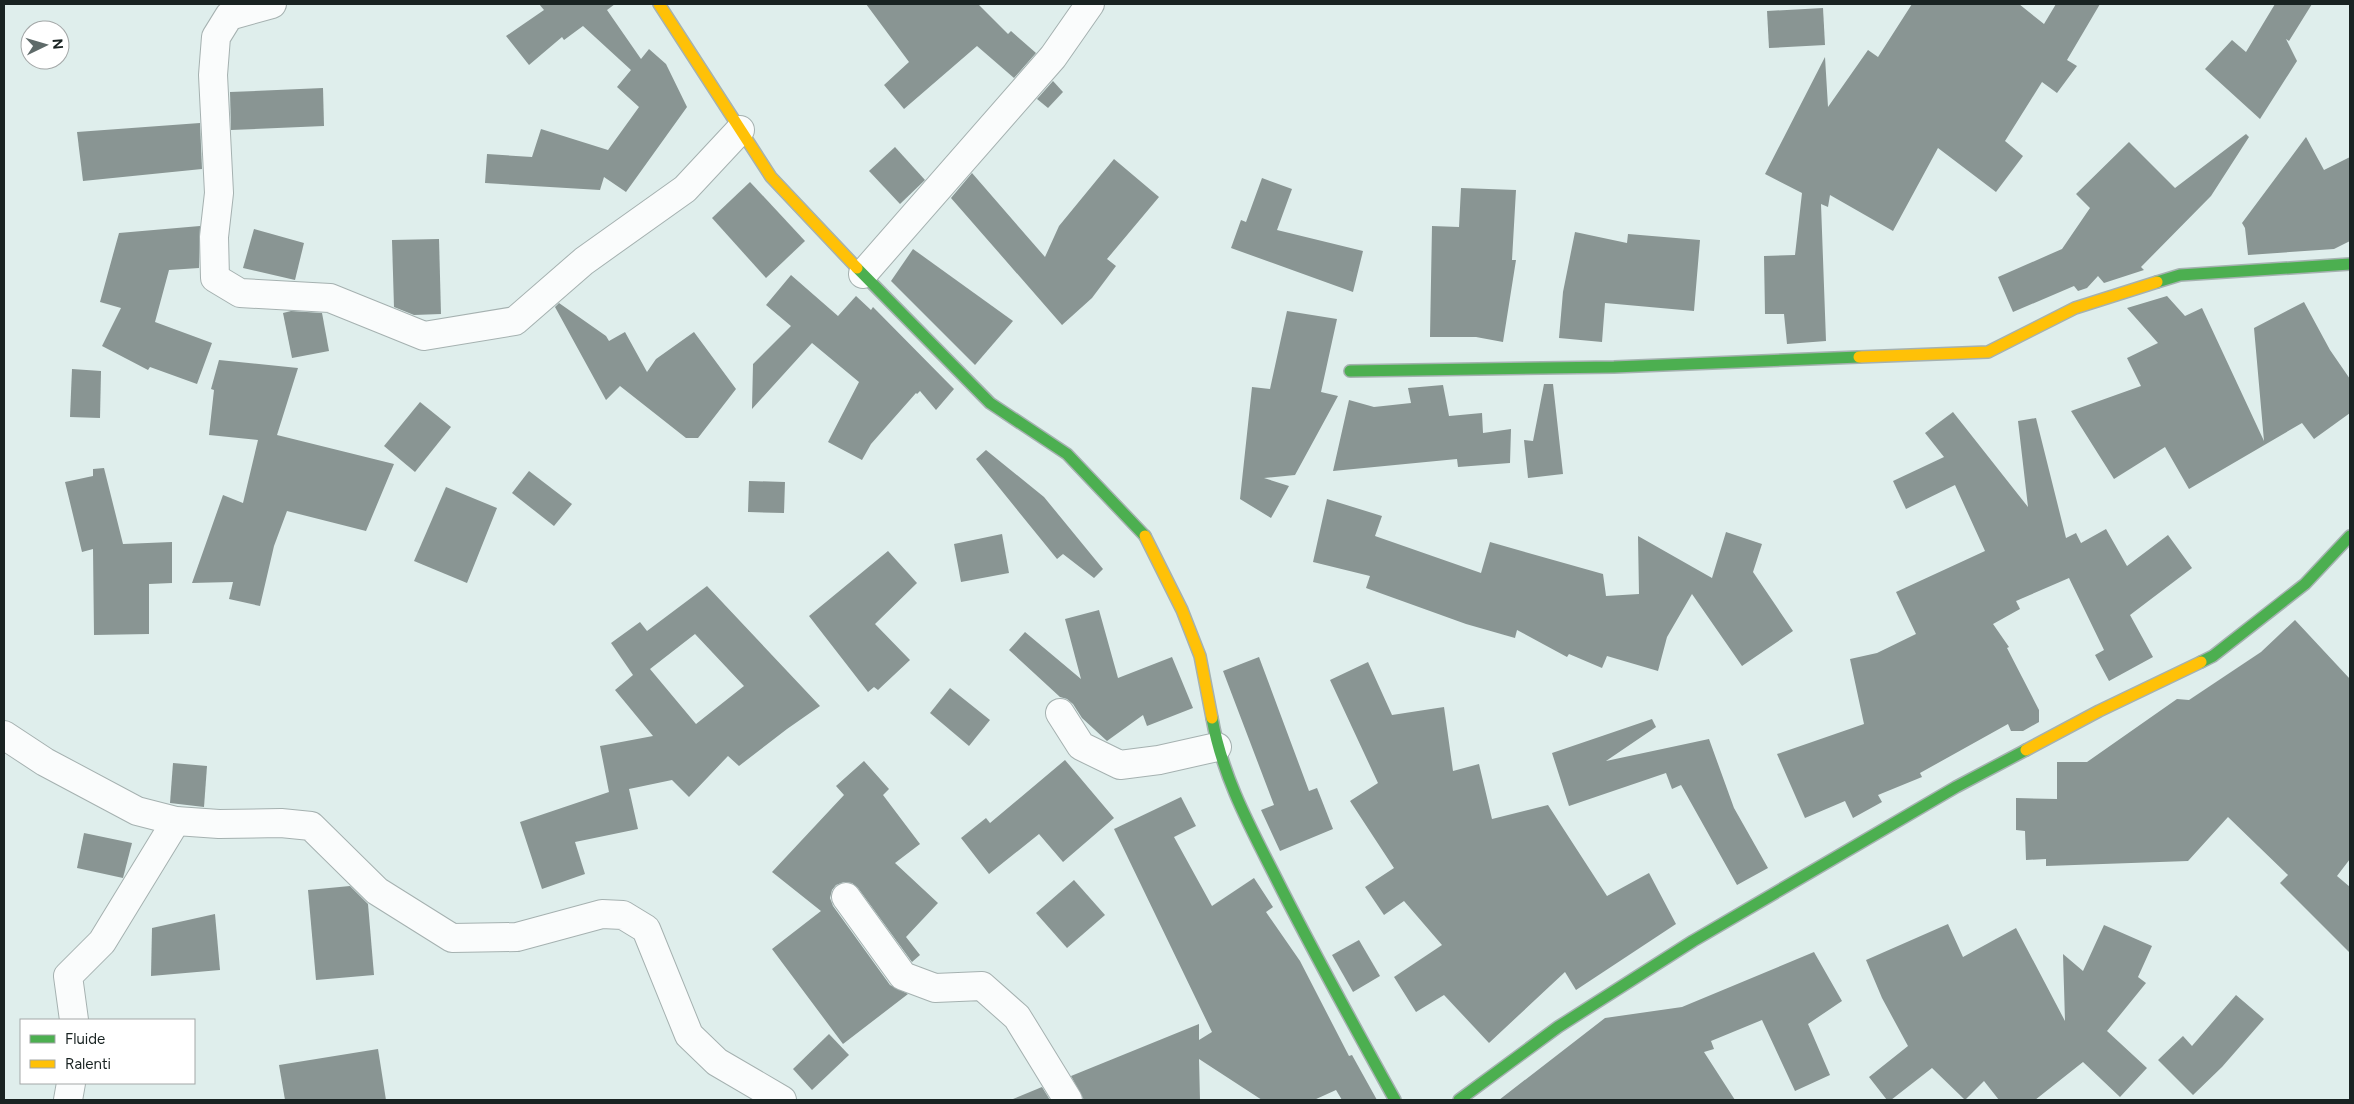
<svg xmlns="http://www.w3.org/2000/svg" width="2354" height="1104" font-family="Figtree,sans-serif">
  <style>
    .building { fill: #899593; fill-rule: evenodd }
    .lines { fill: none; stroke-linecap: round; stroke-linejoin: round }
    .street-casing { stroke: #a5b1b0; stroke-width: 30 }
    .fast-casing { stroke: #a5b1b0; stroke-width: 14 }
    .slow-casing { stroke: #a5b1b0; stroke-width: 14 }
    .street { stroke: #fafcfc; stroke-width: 28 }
    .fast { stroke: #4caf50; stroke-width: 11 }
    .slow { stroke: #ffc107; stroke-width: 11 }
  </style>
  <rect width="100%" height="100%" fill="#dfeeec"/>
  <!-- building -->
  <g class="building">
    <polygon points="539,4 615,4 607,10 641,59 649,49 666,64 687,107 626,192 604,177 600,190 485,183 487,154 532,157 541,129 608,150 639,107 617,87 631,70 583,26 564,40 562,37 529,65 506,36 544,10"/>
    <polygon points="866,4 978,4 1008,34 1011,31 1036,53 1014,78 977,46 904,109 884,85 909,62"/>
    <polygon points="1912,4 2019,4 2044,24 2056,4 2100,4 2067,60 2077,66 2057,93 2042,82 2005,141 2023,156 1996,192 1938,148 1893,231 1830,195 1828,207 1821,204 1826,341 1787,344 1784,314 1765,314 1764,256 1795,255 1802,193 1765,174 1825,57 1828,107 1868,50 1878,57"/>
    <polygon points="2275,4 2312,4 2289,41 2286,39 2297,61 2260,119 2205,69 2232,40 2246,52"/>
    <polygon points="1823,8 1825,45 1769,48 1767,11"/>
    <polygon points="1053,81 1063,92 1048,108 1037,99"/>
    <polygon points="323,88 324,126 231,130 230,92"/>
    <polygon points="200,123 202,169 83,181 77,132"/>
    <polygon points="2246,134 2249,137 2211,196 2141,267 2144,270 2104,283 2098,276 2087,288 2078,291 2074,286 2013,312 1998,277 2062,249 2090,208 2076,194 2129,142 2175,188"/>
    <polygon points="2306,137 2324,170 2350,157 2350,241 2334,249 2248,255 2245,228 2242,223"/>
    <polygon points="895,147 925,180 900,204 869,171"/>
    <polygon points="1114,159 1159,197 1107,259 1116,266 1092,298 1062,325 951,198 972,173 1045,257 1059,226"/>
    <polygon points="1262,178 1292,189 1277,230 1363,251 1353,292 1231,248 1241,220 1246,222"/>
    <polygon points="750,182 805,241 766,278 712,218"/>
    <polygon points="1461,188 1516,190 1512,260 1516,260 1503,342 1476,337 1430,337 1432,226 1459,227"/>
    <polygon points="200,226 199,268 169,270 155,322 212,343 197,384 150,367 148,370 102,346 121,308 100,302 119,233"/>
    <polygon points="254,229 304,243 295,280 243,268"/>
    <polygon points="1575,232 1627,243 1628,234 1700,240 1694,311 1605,303 1602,342 1559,338 1563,292"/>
    <polygon points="439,239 441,314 414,315 394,307 392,240"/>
    <polygon points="913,249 1013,321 975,365 891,281"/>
    <polygon points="791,275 838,316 856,296 871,310 873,307 954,389 936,410 920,391 917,394 916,393 871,444 862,460 828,442 859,382 812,343 752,409 753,364 791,326 766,305"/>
    <polygon points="2167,296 2185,316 2202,308 2264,441 2254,328 2304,302 2330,350 2350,379 2350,413 2314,439 2302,423 2189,489 2165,447 2114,479 2071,411 2141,386 2127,358 2158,343 2127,308"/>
    <polygon points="559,303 606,336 609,341 625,332 647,372 656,359 694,332 736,389 698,438 686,438 620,386 606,400 555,307"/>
    <polygon points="291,311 322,313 329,351 292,358 283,313"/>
    <polygon points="1287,311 1337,319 1321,392 1338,396 1295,475 1264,478 1289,486 1271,518 1240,499 1252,387 1270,389"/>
    <polygon points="219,360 298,368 277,435 394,464 366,531 287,511 274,546 260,606 229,599 233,582 192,583 223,495 243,503 258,440 209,435 214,390 211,389"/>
    <polygon points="72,369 101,371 100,418 70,417"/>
    <polygon points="1544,384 1553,384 1563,474 1528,478 1524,440 1533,441"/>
    <polygon points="1443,385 1449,416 1482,413 1483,433 1511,429 1510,463 1458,467 1457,459 1333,471 1349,400 1374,407 1411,403 1408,388"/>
    <polygon points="420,402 451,427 415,472 384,446"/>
    <polygon points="1953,412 2028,507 2018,421 2036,418 2066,538 2076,533 2081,543 2106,529 2127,566 2168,535 2192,568 2130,615 2153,657 2109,681 2095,655 2104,650 2069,578 2016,601 2020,609 1993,624 2009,647 2007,648 2039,710 2039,722 2023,731 2011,731 2008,724 1920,773 1922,777 1878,795 1882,802 1853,818 1845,801 1805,818 1777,754 1864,724 1850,659 1877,653 1916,634 1896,592 1985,551 1955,485 1906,509 1893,481 1944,457 1925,433"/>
    <polygon points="986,450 1044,497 1103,569 1094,578 1063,554 1057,559 976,459"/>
    <polygon points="104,468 123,544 172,542 172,583 149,584 149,634 94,635 93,549 82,552 65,482 93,476 93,469"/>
    <polygon points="529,471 572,504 554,526 512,493"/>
    <polygon points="749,481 785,482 784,513 748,512"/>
    <polygon points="446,487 497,508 467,583 414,561"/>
    <polygon points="1327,499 1382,516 1375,536 1481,573 1490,542 1603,574 1606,596 1639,594 1638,536 1712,578 1726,532 1762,544 1753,572 1793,631 1742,666 1692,594 1667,637 1658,671 1607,656 1602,668 1569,654 1567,657 1517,630 1515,638 1466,624 1366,588 1370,576 1313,562"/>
    <polygon points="1002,534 1009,573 961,582 954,544"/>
    <polygon points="888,551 917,583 875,624 910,660 878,690 874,687 868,692 809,616"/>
    <path d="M707,586L820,706L787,729L739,766L728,756L689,797L672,780L629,789L638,829L575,842L585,874L542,889L520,822L609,792L600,746L653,736L615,690L633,675L611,643L640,622L647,631ZM695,634L744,686L696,724L650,669Z"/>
    <polygon points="1099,610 1118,678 1172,657 1193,708 1147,726 1143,715 1107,741 1082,718 1073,704 1067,699 1060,697 1009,650 1025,632 1081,679 1065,619"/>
    <polygon points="2295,620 2350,679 2350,859 2337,876 2350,887 2350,953 2280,883 2288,875 2228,817 2188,861 2046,866 2046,859 2026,860 2025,831 2016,830 2016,798 2057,799 2057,762 2087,762 2177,699 2189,700 2261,652"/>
    <polygon points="1259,657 1309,791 1317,788 1333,829 1280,851 1261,810 1274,805 1223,671"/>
    <polygon points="1368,662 1392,715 1444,707 1453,771 1479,764 1492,819 1548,805 1607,896 1649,873 1676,924 1576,990 1565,972 1489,1043 1444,995 1416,1012 1394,977 1442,945 1404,901 1384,915 1365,887 1394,868 1350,801 1378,783 1330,680"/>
    <polygon points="950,688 990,720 969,746 930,713"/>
    <polygon points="1652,719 1656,727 1606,761 1709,739 1734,808 1768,868 1737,885 1681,785 1672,789 1666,773 1569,806 1552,753"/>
    <polygon points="1065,760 1114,818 1063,862 1039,834 989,874 961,838 986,818 990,823"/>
    <polygon points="864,761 889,789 883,795 920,844 895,863 938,903 906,937 920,955 912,962 858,888 852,883 844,882 836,885 832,890 830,898 833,906 890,985 908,994 843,1044 772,949 821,911 772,872 844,795 836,786"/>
    <polygon points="173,763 207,766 204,807 170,803"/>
    <polygon points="1181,797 1196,826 1174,837 1212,906 1254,878 1273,907 1266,912 1300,961 1349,1056 1352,1055 1377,1100 1342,1100 1336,1090 1314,1100 1262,1100 1199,1059 1200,1100 1084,1100 1071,1076 1199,1024 1199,1040 1212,1032 1114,829"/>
    <polygon points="84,833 132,843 123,878 77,868"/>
    <polygon points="1074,880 1105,915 1067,948 1036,913"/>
    <polygon points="350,886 368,904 374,975 316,980 308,890"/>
    <polygon points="215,914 220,970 151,976 152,928"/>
    <polygon points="1948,924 1963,957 2016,928 2065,1021 2063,954 2083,971 2104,925 2152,946 2138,977 2146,983 2107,1031 2147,1068 2120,1097 2083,1062 2035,1100 1999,1100 1984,1081 1965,1100 1932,1068 1891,1100 1887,1100 1869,1077 1908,1046 1882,998 1866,960"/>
    <polygon points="1359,940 1380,976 1353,992 1332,955"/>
    <polygon points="1814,952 1842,1001 1808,1024 1830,1075 1795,1091 1762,1020 1711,1041 1714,1049 1704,1052 1735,1100 1499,1100 1605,1018 1682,1007"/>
    <polygon points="2236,995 2264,1019 2222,1067 2193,1095 2158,1060 2183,1036 2192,1046"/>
    <polygon points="829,1034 849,1055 812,1090 793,1069"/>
    <polygon points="378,1049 386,1100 285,1100 279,1065"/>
    <polygon points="1042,1087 1050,1100 1014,1100 1013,1099"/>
  </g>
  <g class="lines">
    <defs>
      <g id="street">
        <polyline points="272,4 229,16 216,37 213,75 219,193 214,237 215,278 240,293 330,298 424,336 515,321 584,261 685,189 740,130"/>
        <polyline points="863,274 1053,57 1090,4"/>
        <polyline points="1060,713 1081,746 1120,765 1159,760 1217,747"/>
        <polyline points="4,735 45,762 137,811 176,821 219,824 281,823 311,826 377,891 452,938 517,937 602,914 623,915 646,929 689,1035 717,1062 782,1100"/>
        <polyline points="846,897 903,976 935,988 982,986 1017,1017 1068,1100"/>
        <polyline points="74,1020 68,976 102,942 176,821"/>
        <polyline points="68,1100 71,1083"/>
      </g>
      <g id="fast">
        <polyline points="857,268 990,403 1067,454 1145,536"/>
        <polyline points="2157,282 2180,275 2350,264"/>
        <polyline points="1350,371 1614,367 1859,357"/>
        <polyline points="2201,662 2213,656 2305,584 2350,536"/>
        <path d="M1212,718C1222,775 1249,825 1275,876C1313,952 1354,1026 1395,1100"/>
        <polyline points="1459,1100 1558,1027 1693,941 1956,787 2026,750"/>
      </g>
      <g id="slow">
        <polyline points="659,4 771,177 857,268"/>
        <polyline points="1859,357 1988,352 2075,308 2157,282"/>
        <polyline points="1145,536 1182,610 1200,656 1212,718"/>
        <polyline points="2026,750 2099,711 2201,662"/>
      </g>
    </defs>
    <!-- street casing -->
    <use href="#street" class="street-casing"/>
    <!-- fast casing -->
    <use href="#fast" class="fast-casing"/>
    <!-- slow casing -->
    <use href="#slow" class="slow-casing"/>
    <!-- street -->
    <use href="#street" class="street"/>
    <!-- fast -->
    <use href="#fast" class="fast"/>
    <!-- slow -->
    <use href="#slow" class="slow"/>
  </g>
  <!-- border -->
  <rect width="2354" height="1104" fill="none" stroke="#192322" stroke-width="10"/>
  <!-- legend -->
  <rect x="20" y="1019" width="175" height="65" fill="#ffffff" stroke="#a3a7a7"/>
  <rect x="30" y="1035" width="25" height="8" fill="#4caf50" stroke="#a3a7a7"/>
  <text x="65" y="1044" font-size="15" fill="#192322">Fluide</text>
  <rect x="30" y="1060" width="25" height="8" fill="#ffc107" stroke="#a3a7a7"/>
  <text x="65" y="1069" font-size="15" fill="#192322">Ralenti</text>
  <!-- north arrow -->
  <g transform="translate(45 45) rotate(85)"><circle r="24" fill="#ffffff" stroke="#a3a7a7"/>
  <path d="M0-4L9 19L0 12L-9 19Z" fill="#5e6a69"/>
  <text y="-8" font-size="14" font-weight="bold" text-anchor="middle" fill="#192322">N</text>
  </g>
</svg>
